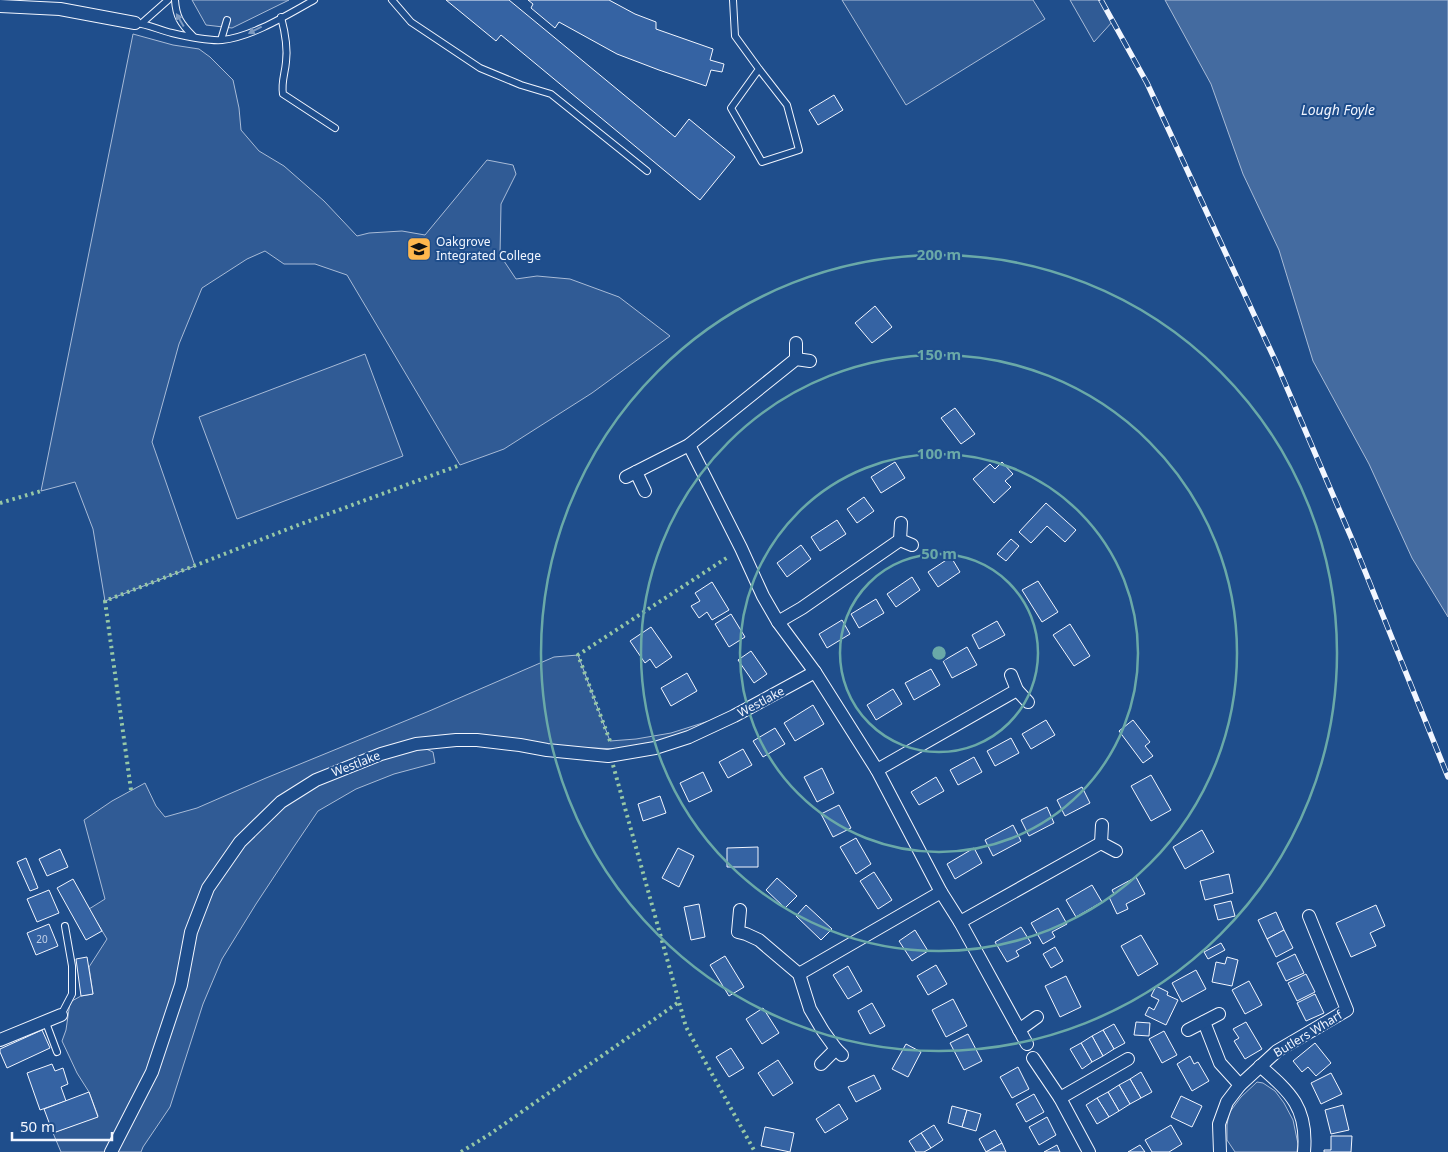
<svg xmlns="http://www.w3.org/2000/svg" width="1448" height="1152" font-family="'Noto Sans',sans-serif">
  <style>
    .built { fill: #305b95; stroke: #a8bbd7 }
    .water { fill: #446ba0; stroke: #a8bbd7 }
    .building { fill: #3563a3; stroke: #f2f6ff }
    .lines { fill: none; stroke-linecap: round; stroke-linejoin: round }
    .service-casing { stroke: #f2f6ff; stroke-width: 8 }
    .minor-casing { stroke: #f2f6ff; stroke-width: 14 }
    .service { stroke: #1f4e8c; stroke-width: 6 }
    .minor { stroke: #1f4e8c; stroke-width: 12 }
    .rail-casing { stroke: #f2f6ff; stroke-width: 5.5 }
    .rail { stroke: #1f4e8c; stroke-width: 4; stroke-dasharray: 11; stroke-linecap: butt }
    .hedge { stroke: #97c8a6; stroke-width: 4; stroke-dasharray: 2.5 4; stroke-linecap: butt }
    .oneway { fill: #7e9ac0 }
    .ring { fill: none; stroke: #6aa9a8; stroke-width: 2.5 }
    .labels { text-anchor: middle; stroke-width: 4; stroke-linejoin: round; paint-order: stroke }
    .number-label { font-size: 10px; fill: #c3d1e8 }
    .poi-label { font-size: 12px; fill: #f2f6ff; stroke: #1f4e8c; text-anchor: start }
    .street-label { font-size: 12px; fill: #f2f6ff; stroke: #1f4e8c }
    .water-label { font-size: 14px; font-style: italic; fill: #f2f6ff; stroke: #1f4e8c }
    .centre { fill: #6aa9a8; stroke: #1f4e8c; stroke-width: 2.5 }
    .ring-label { font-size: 15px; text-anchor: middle; font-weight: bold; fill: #6aa9a8; stroke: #1f4e8c; stroke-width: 4; stroke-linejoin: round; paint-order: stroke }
  </style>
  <rect width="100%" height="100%" fill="#1f4e8c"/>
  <!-- built -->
  <g class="built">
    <polygon points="192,0 289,0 232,28 206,25"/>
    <polygon points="842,0 1033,0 1045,19 906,105"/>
    <polygon points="1070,0 1101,0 1113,21 1094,42"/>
    <polygon points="133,34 173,45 199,49 210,57 233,80 239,108 241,130 259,151 284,166 324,201 357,236 369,233 402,231 425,235 487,160 513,165 516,174 501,204 500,255 516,279 537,276 570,279 619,297 670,336 592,393 504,449 460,465 347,275 315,264 284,264 265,251 247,259 202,288 179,344 152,442 195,566 105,601 93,529 75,482 41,491"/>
    <polygon points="365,354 403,456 237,519 199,417"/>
    <polygon points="578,655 610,741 636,739 671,733 712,720 694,729 656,743 618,749 520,745 417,745 433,752 435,763 394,774 356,789 318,811 293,848 256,904 222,959 203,1004 170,1107 143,1147 141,1152 61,1152 53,1133 98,1116 89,1092 77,1073 62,1041 66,1030 70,1002 81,996 93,994 89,967 107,939 89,909 105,899 84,820 112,801 145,783 156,806 165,817 197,808 266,778 427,712 554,657"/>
    <polygon points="1257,1082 1263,1083 1275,1091 1284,1103 1293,1120 1298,1144 1297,1152 1235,1152 1227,1140 1227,1125 1229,1113 1241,1097"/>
  </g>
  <!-- water -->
  <polygon class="water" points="1165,0 1448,0 1448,617 1412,558 1369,464 1313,361 1279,250 1243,174 1211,84"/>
  <!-- building -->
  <g class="building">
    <polygon points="446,0 509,0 675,137 689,119 735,157 700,200 501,35 496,41"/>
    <polygon points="528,0 609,0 635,14 656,22 656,29 713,49 710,60 724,64 722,72 711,70 706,86 659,70 617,54 559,22 555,28 531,8 533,4"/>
    <polygon points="834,95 843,110 818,125 809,110"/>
    <polygon points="875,306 892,327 872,343 855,323"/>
    <polygon points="955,408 975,434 961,444 941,418"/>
    <polygon points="895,462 905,478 881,493 871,477"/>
    <polygon points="1002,462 1013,474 1005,481 1011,487 994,503 973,479 990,464 995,469"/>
    <polygon points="864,497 874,511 857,523 847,509"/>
    <polygon points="1046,503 1076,530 1065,542 1047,526 1031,543 1019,532"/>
    <polygon points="837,520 846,534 820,551 811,537"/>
    <polygon points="1011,539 1019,546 1006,561 997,554"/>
    <polygon points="801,545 811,559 787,577 777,563"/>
    <polygon points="951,557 960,572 938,587 928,572"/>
    <polygon points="912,577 920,590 896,607 887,594"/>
    <polygon points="1038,581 1058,612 1042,622 1022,590"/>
    <polygon points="712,582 729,610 712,620 707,612 699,618 691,606 700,601 695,593"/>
    <polygon points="876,599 884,613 859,628 851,614"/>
    <polygon points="731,614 745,637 729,647 715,624"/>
    <polygon points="842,620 850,634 827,648 819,634"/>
    <polygon points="997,621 1005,635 979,649 972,635"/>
    <polygon points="1070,624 1090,656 1074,666 1053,635"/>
    <polygon points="651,627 672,657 656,668 650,659 645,663 630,641"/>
    <polygon points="967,647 977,665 952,678 943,661"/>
    <polygon points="751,651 767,674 754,683 738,660"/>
    <polygon points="931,669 940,685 914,700 905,683"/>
    <polygon points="687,673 697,691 671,706 661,688"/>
    <polygon points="893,689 902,704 876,720 867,705"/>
    <polygon points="813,705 824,724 795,741 784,723"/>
    <polygon points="1046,720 1055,735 1031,749 1022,734"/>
    <polygon points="1133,720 1150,742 1145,746 1153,756 1143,763 1119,731"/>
    <polygon points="775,728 785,744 763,757 753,741"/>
    <polygon points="1011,738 1019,753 995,766 987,751"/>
    <polygon points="743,749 752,765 728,778 719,762"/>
    <polygon points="974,757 982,772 958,785 950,770"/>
    <polygon points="822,768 834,793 817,802 804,777"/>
    <polygon points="703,772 712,791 689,802 680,783"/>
    <polygon points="1151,775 1171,810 1151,821 1131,786"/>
    <polygon points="936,777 944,791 919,805 911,792"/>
    <polygon points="1082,787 1090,803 1065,816 1057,800"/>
    <polygon points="660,796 666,813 643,821 638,804"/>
    <polygon points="839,805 851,828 833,837 821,814"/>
    <polygon points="1047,807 1054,823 1029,836 1021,820"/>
    <polygon points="1013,825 1021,841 993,856 985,840"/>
    <polygon points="1202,830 1214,852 1185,869 1173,847"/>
    <polygon points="856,838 871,864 856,874 840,847"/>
    <polygon points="758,847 758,867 727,867 727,848"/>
    <polygon points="678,848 694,856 679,887 662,878"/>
    <polygon points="974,848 982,863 955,879 947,864"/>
    <polygon points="60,849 68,867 47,876 39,859"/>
    <polygon points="26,858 38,888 30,891 17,862"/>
    <polygon points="874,872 892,900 878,909 860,881"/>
    <polygon points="1229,874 1233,893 1205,900 1200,881"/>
    <polygon points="1136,877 1145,894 1126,904 1128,909 1117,914 1109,897 1114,894 1112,890"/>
    <polygon points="777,878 797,896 785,908 766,890"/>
    <polygon points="73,879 102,931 86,940 57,888"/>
    <polygon points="1092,885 1102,902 1076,917 1066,900"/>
    <polygon points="49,890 59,913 37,922 27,899"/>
    <polygon points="1231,901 1235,916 1218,920 1214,905"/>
    <polygon points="699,904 705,937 691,940 684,907"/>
    <polygon points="806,905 832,929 821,940 796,916"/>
    <polygon points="1376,905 1385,926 1370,933 1376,946 1351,957 1336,923"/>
    <polygon points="1058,908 1067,924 1052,932 1055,937 1043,944 1031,923"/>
    <polygon points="1276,912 1284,930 1267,939 1258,920"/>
    <polygon points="49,924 58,946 36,955 27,933"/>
    <polygon points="1021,927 1031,943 1016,951 1019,956 1007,962 995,942"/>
    <polygon points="915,930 928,951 912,961 899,941"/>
    <polygon points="1284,930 1293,948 1276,957 1267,939"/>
    <polygon points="1141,935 1158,964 1138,976 1121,946"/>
    <polygon points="1221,943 1225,950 1208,959 1204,952"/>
    <polygon points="1055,947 1063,961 1051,968 1043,954"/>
    <polygon points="1295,954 1304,973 1286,981 1277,963"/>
    <polygon points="725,956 744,987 729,996 710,965"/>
    <polygon points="87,957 93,994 81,996 76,959"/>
    <polygon points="1227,957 1238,960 1232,986 1212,982 1216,962 1225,964"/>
    <polygon points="936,965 947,984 928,995 917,976"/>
    <polygon points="848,966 862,991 848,999 833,975"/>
    <polygon points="1196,970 1206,989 1182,1002 1172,983"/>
    <polygon points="1306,974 1315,992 1297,1001 1288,983"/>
    <polygon points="1066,976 1081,1007 1060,1017 1045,986"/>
    <polygon points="1249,981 1262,1005 1245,1014 1232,990"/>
    <polygon points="1156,986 1168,992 1167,995 1178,1000 1166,1025 1145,1015 1149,1007 1154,1010 1159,1000 1151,996"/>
    <polygon points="1315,994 1324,1013 1306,1021 1297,1003"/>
    <polygon points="953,999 967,1026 946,1037 932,1010"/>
    <polygon points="872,1003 885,1026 870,1034 858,1011"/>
    <polygon points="763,1008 779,1033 762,1044 746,1019"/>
    <polygon points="1136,1022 1150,1023 1149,1036 1134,1035"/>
    <polygon points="1246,1022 1262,1049 1245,1059 1234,1041 1239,1038 1233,1029"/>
    <polygon points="1114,1024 1125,1043 1114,1049 1103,1030"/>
    <polygon points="42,1030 50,1048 7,1068 0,1052 0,1049"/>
    <polygon points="1103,1030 1114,1049 1103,1056 1092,1036"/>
    <polygon points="1164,1031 1177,1055 1162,1063 1149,1039"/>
    <polygon points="968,1034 982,1061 964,1070 950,1043"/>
    <polygon points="1092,1036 1103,1056 1092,1062 1081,1043"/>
    <polygon points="1081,1043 1092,1062 1082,1069 1070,1049"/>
    <polygon points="1315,1043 1331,1063 1316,1076 1308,1067 1302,1072 1293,1061"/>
    <polygon points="906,1044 921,1052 908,1077 892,1069"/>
    <polygon points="731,1048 744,1068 729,1077 716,1057"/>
    <polygon points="1190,1056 1194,1064 1198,1062 1209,1081 1192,1091 1177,1064"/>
    <polygon points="778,1060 793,1083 773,1096 758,1073"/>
    <polygon points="52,1064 55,1071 63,1068 68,1084 61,1087 66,1101 40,1110 27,1073"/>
    <polygon points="1018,1067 1029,1089 1012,1098 1000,1077"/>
    <polygon points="1141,1072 1152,1092 1141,1098 1130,1079"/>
    <polygon points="1331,1073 1342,1094 1321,1104 1311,1083"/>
    <polygon points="874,1075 881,1089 856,1102 848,1087"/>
    <polygon points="1130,1079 1141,1098 1130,1104 1119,1085"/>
    <polygon points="1119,1085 1130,1104 1119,1111 1108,1092"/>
    <polygon points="89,1092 98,1117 53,1133 44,1109"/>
    <polygon points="1108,1092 1119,1111 1109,1117 1097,1098"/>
    <polygon points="1034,1094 1044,1112 1026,1122 1016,1104"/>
    <polygon points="1181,1096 1202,1106 1192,1127 1171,1117"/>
    <polygon points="1097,1098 1109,1117 1097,1124 1086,1105"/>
    <polygon points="839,1104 848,1119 825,1133 816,1119"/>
    <polygon points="1343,1105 1349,1130 1331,1134 1325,1110"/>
    <polygon points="952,1106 967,1110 962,1127 948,1123"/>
    <polygon points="967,1110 981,1114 976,1131 962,1127"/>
    <polygon points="1047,1117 1056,1135 1039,1145 1029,1127"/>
    <polygon points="934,1125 943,1140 931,1148 921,1133"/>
    <polygon points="1171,1125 1182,1144 1169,1152 1152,1152 1145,1140"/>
    <polygon points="765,1127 794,1133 790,1152 761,1146"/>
    <polygon points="995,1130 1002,1143 986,1152 979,1139"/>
    <polygon points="921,1133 931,1148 924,1152 916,1152 909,1141"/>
    <polygon points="1331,1136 1352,1136 1351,1152 1324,1152 1324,1150 1331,1150"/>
    <polygon points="1002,1143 1006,1152 986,1152"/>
    <polygon points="1057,1145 1060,1152 1044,1152"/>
    <polygon points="1140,1145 1145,1152 1128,1152"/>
  </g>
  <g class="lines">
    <defs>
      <g id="service">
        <path d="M175,0C176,17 181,24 193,36"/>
        <polyline points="392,0 411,22 480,68 521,85 551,94 647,171"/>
        <polyline points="733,0 735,36 759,69 787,105 799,150 762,162 731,108 759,69"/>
        <path d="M281,17C285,32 288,47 286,62C285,74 281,82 283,94L335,128"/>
        <path d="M135,23C148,24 159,30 172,33C185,36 209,41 222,40C252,37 287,15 314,0"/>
        <polyline points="142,23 168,0"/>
        <polyline points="221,40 227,20"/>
        <polyline points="61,1015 72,994 72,966 65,926"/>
        <polyline points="45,1020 57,1052"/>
      </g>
      <g id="minor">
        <polyline points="0,6 60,9 135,23"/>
        <polyline points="796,343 796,359"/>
        <polyline points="689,445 741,548 763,596 778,622 815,672 877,770 941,892 960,922 1027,1044"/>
        <polyline points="636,472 645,491"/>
        <polyline points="626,477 689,445 796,359 810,361"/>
        <polyline points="901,523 900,540 912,545"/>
        <polyline points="778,622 802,608 900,540"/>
        <polyline points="1011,675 1017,690 1028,702"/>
        <polyline points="877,770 1017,690"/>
        <polyline points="1102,825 1101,843 1116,851"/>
        <polyline points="740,910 738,932 746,934 759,940 799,974 810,1009 823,1031 836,1049 842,1055"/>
        <polyline points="960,922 1101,843"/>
        <polyline points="799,974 941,892"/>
        <polyline points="1204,1022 1220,1063 1240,1085"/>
        <polyline points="1019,1030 1037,1017"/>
        <polyline points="1188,1030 1219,1014"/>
        <polyline points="0,1040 61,1015"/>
        <polyline points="1033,1058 1060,1098 1089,1152"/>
        <polyline points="821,1064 836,1049"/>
        <path d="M1260,1066C1291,1093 1308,1108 1304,1152"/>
        <polyline points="1060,1098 1128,1059"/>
        <polyline points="111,1152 152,1072 181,985 191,932 208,888 240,842 281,802 316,780 381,754 416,744 456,740 477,740 520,745 547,750 608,756 655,748 689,737 734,716 815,672"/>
        <polyline points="1220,1152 1219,1124 1227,1102 1240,1085 1277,1051 1347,1010 1309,916"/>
      </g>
    </defs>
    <!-- service casing -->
    <use href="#service" class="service-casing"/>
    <!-- minor casing -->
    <use href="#minor" class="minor-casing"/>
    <!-- service -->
    <use href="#service" class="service"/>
    <!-- minor -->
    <use href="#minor" class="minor"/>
    <defs>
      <polyline id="rail" points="1101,0 1147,83 1275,360 1354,544 1448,777"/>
    </defs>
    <!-- rail casing -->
    <use href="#rail" class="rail-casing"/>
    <!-- rail -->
    <use href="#rail" class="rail"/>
    <!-- hedge -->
    <g class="hedge">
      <polyline points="0,503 41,491"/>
      <polyline points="610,741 578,655 728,557"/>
      <polyline points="613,765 686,1027 755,1152"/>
      <polyline points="131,790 105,601 293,527 460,465"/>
      <polyline points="461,1152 490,1134 679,1002"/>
    </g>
  </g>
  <!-- one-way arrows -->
  <defs><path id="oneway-solid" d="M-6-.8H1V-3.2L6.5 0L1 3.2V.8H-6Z" transform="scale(1.25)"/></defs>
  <g class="oneway">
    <use href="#oneway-solid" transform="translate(180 20) rotate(-120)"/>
    <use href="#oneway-solid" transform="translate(255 30) rotate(153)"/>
  </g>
  <!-- distance rings -->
  <g class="ring">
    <circle cx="939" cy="653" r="99"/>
    <circle cx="939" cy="653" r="199"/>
    <circle cx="939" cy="653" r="298"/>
    <circle cx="939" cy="653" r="398"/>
  </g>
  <!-- icons -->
  <defs>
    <symbol id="school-square" viewBox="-11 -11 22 22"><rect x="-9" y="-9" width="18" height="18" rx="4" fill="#ffb74d" stroke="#1f4e8c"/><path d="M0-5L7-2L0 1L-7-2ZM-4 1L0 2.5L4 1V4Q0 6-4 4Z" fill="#111"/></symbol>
  </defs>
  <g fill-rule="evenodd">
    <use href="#school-square" x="405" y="235" width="28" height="28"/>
  </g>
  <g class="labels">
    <!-- number labels -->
    <g class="number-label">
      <text x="42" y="943">20</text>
    </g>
    <!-- poi labels -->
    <g class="poi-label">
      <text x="436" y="246">Oakgrove<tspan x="436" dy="14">Integrated College</tspan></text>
    </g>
    <!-- street labels -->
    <g class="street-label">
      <text transform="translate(761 702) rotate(-28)" y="4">Westlake</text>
      <text transform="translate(356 764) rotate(-21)" y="4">Westlake</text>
      <text transform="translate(1308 1034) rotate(-31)" y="4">Butlers Wharf</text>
    </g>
    <!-- water labels -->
    <g class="water-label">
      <text x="1338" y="115">Lough Foyle</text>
    </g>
  </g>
  <circle cx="939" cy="653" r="8" class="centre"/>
  <g class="ring-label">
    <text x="939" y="260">200 m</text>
    <text x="939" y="360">150 m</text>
    <text x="939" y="459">100 m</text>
    <text x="939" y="559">50 m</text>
  </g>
  <!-- scale -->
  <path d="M12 1132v8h100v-8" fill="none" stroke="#f2f6ff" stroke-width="2.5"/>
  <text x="20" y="1132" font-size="15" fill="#f2f6ff" stroke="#1f4e8c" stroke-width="4" paint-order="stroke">50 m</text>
</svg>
